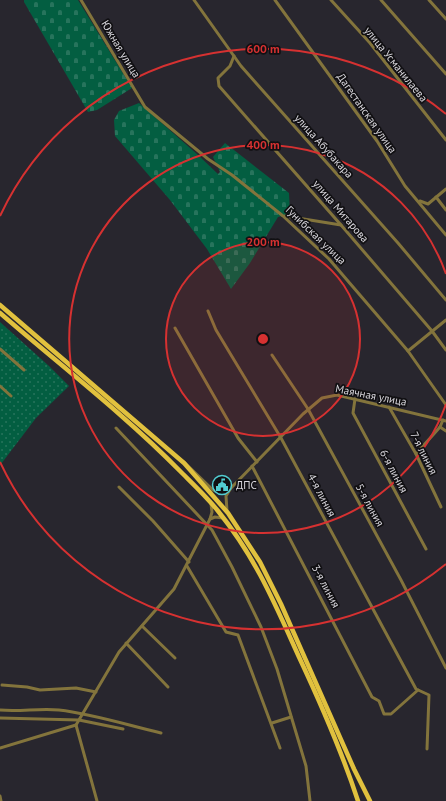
<svg xmlns="http://www.w3.org/2000/svg" width="446" height="801" font-family="'PT Sans',sans-serif">
  <style>
    .cemetery { fill: url(#cemetery-stones) }
    .park { fill: url(#park-dots) }
    .lines { fill: none; stroke-linecap: round; stroke-linejoin: round }
    .minor { stroke: #83743c; stroke-width: 3 }
    .primary { stroke: #e1c13e; stroke-width: 4.5 }
    .ring { fill: none; stroke: #d63131; stroke-width: 2 }
    .labels { text-anchor: middle; stroke-width: 3.5; stroke-linejoin: round; paint-order: stroke }
    .street-label { font-size: 11px; fill: #d9d7dd; stroke: #111013 }
    .poi-label { font-size: 11px; fill: #d9d7dd; stroke: #111013; text-anchor: start }
    .centre { fill: #d63131; stroke: #111013; stroke-width: 2 }
    .ring-label { font-size: 12px; text-anchor: middle; font-weight: bold; fill: #d63131; stroke: #111013; stroke-width: 3.5; stroke-linejoin: round; paint-order: stroke }
  </style>
  <defs>
    <pattern id="cemetery-stones" width="16" height="16" patternUnits="userSpaceOnUse"><rect width="16" height="16" fill="#035e41"/><path d="M2 7V4a2 2 0 0 1 4 0v3zM10 15v-3a2 2 0 0 1 4 0v3z" fill="#27745c"/></pattern>
    <pattern id="park-dots" width="8" height="8" patternUnits="userSpaceOnUse"><rect width="8" height="8" fill="#035e41"/><path d="M2 2h.1M6 6h.1" fill="none" stroke="#27745c" stroke-width="1.8" stroke-linecap="round"/></pattern>
  </defs>
  <rect width="100%" height="100%" fill="#28262e"/>
  <!-- cemetery -->
  <g class="cemetery">
    <polygon points="24,0 78,0 132,88 97,110 88,112 24,2"/>
    <polygon points="139,103 198,155 218,174 220,172 213,157 225,143 289,193 290,214 278,217 250,263 231,289 207,249 170,200 115,136 114,120 119,111"/>
  </g>
  <!-- park -->
  <polygon class="park" points="0,322 49,366 69,386 36,418 1,464 0,462"/>
  <g class="lines">
    <!-- minor -->
    <g class="minor">
      <polyline points="81,0 145,107 208,159 232,175 283,216 329,259 408,351 446,405"/>
      <polyline points="194,0 241,66 398,243 446,300"/>
      <polyline points="275,0 377,141 405,186 446,235"/>
      <polyline points="331,0 370,43 446,140"/>
      <polyline points="381,0 446,74"/>
      <polyline points="429,0 446,19"/>
      <polyline points="234,56 230,66 218,78 219,86 341,225 432,331 446,350"/>
      <polyline points="436,197 446,210"/>
      <polyline points="420,201 428,204 446,189"/>
      <polyline points="285,216 341,225"/>
      <polyline points="208,311 216,330 281,438 416,689 429,695 427,749"/>
      <polyline points="175,328 238,438 257,462"/>
      <polyline points="0,349 24,370"/>
      <polyline points="408,351 446,320"/>
      <polyline points="272,355 308,409 401,580 446,668"/>
      <polyline points="0,386 11,396"/>
      <polyline points="355,399 353,413 426,549"/>
      <polyline points="389,407 416,454 441,507"/>
      <polyline points="440,427 446,431"/>
      <polyline points="116,428 212,530 232,567 261,627 277,669 306,766 310,801"/>
      <polyline points="416,454 440,427 443,420"/>
      <path d="M184,462L213,490C220,494 225,491 232,487L303,414L322,398L337,395L446,421"/>
      <polyline points="252,466 372,697 379,701 384,714 391,714 418,690"/>
      <polyline points="119,487 153,521 189,562"/>
      <polyline points="227,511 226,496 231,488"/>
      <polyline points="210,519 215,517 223,518"/>
      <polyline points="187,566 226,632 238,635 280,748"/>
      <polyline points="142,626 175,658"/>
      <polyline points="126,643 168,687"/>
      <polyline points="2,685 27,687 40,690 76,688 96,692"/>
      <path d="M0,710C20,712 39,708 59,710C93,714 127,725 161,733"/>
      <polyline points="0,718 79,720 123,729"/>
      <polyline points="272,723 291,717"/>
      <polyline points="0,748 76,725"/>
      <polyline points="0,796 1,801"/>
      <polyline points="97,801 76,725 119,652 174,589 210,519 212,512 211,504"/>
    </g>
    <!-- primary -->
    <g class="primary">
      <polyline points="0,305 184,463 228,513 260,562 281,604 354,769 370,801"/>
      <path d="M0,313C60,365 124,414 180,471C193,484 207,497 218,511C256,558 275,604 299,657C321,704 342,752 358,801"/>
    </g>
  </g>
  <!-- distance rings -->
  <circle cx="263" cy="339" r="97" fill="#d63131" fill-opacity=".12"/>
  <g class="ring">
    <circle cx="263" cy="339" r="97"/>
    <path d="M446 404A194 194 0 1 1 446 274"/>
    <path d="M446 564A290 290 0 0 1 0 462M0 216A290 290 0 0 1 446 114"/>
  </g>
  <!-- icons -->
  <defs>
    <symbol id="civic-ring" viewBox="-11 -11 22 22"><circle r="9.5" fill="#111013" stroke="#51ccd1" stroke-width="1.5"/><path d="M-.6-6.5H3V-4.5H.6V-3L4-1V1h2V6H-6V1h2V-1L-.6-3ZM-1.2 2.5V6h2.4V2.5Z" fill="#51ccd1"/></symbol>
  </defs>
  <g fill-rule="evenodd">
    <use href="#civic-ring" x="211" y="474" width="22" height="22"/>
  </g>
  <g class="labels">
    <!-- street labels -->
    <g class="street-label">
      <text transform="translate(121 49) rotate(59)" y="4">Южная улица</text>
      <text transform="translate(396 64) rotate(51)" y="4">улица Усманилаева</text>
      <text transform="translate(367 113) rotate(55)" y="4">Дагестанская улица</text>
      <text transform="translate(324 146) rotate(48)" y="4">улица Абубакара</text>
      <text transform="translate(341 211) rotate(49)" y="4">улица Митарова</text>
      <text transform="translate(316 235) rotate(44)" y="4">Гунибская улица</text>
      <text transform="translate(371 395) rotate(11)" y="4">Маячная улица</text>
      <text transform="translate(424 453) rotate(63)" y="4">7-я линия</text>
      <text transform="translate(394 471) rotate(62)" y="4">6-я линия</text>
      <text transform="translate(322 495) rotate(62)" y="4">4-я линия</text>
      <text transform="translate(370 505) rotate(61)" y="4">5-я линия</text>
      <text transform="translate(326 586) rotate(62)" y="4">3-я линия</text>
    </g>
    <!-- poi labels -->
    <g class="poi-label">
      <text x="236" y="489">ДПС</text>
    </g>
  </g>
  <circle cx="263" cy="339" r="6" class="centre"/>
  <g class="ring-label">
    <text x="263" y="53">600 m</text>
    <text x="263" y="149">400 m</text>
    <text x="263" y="246">200 m</text>
  </g>
</svg>
